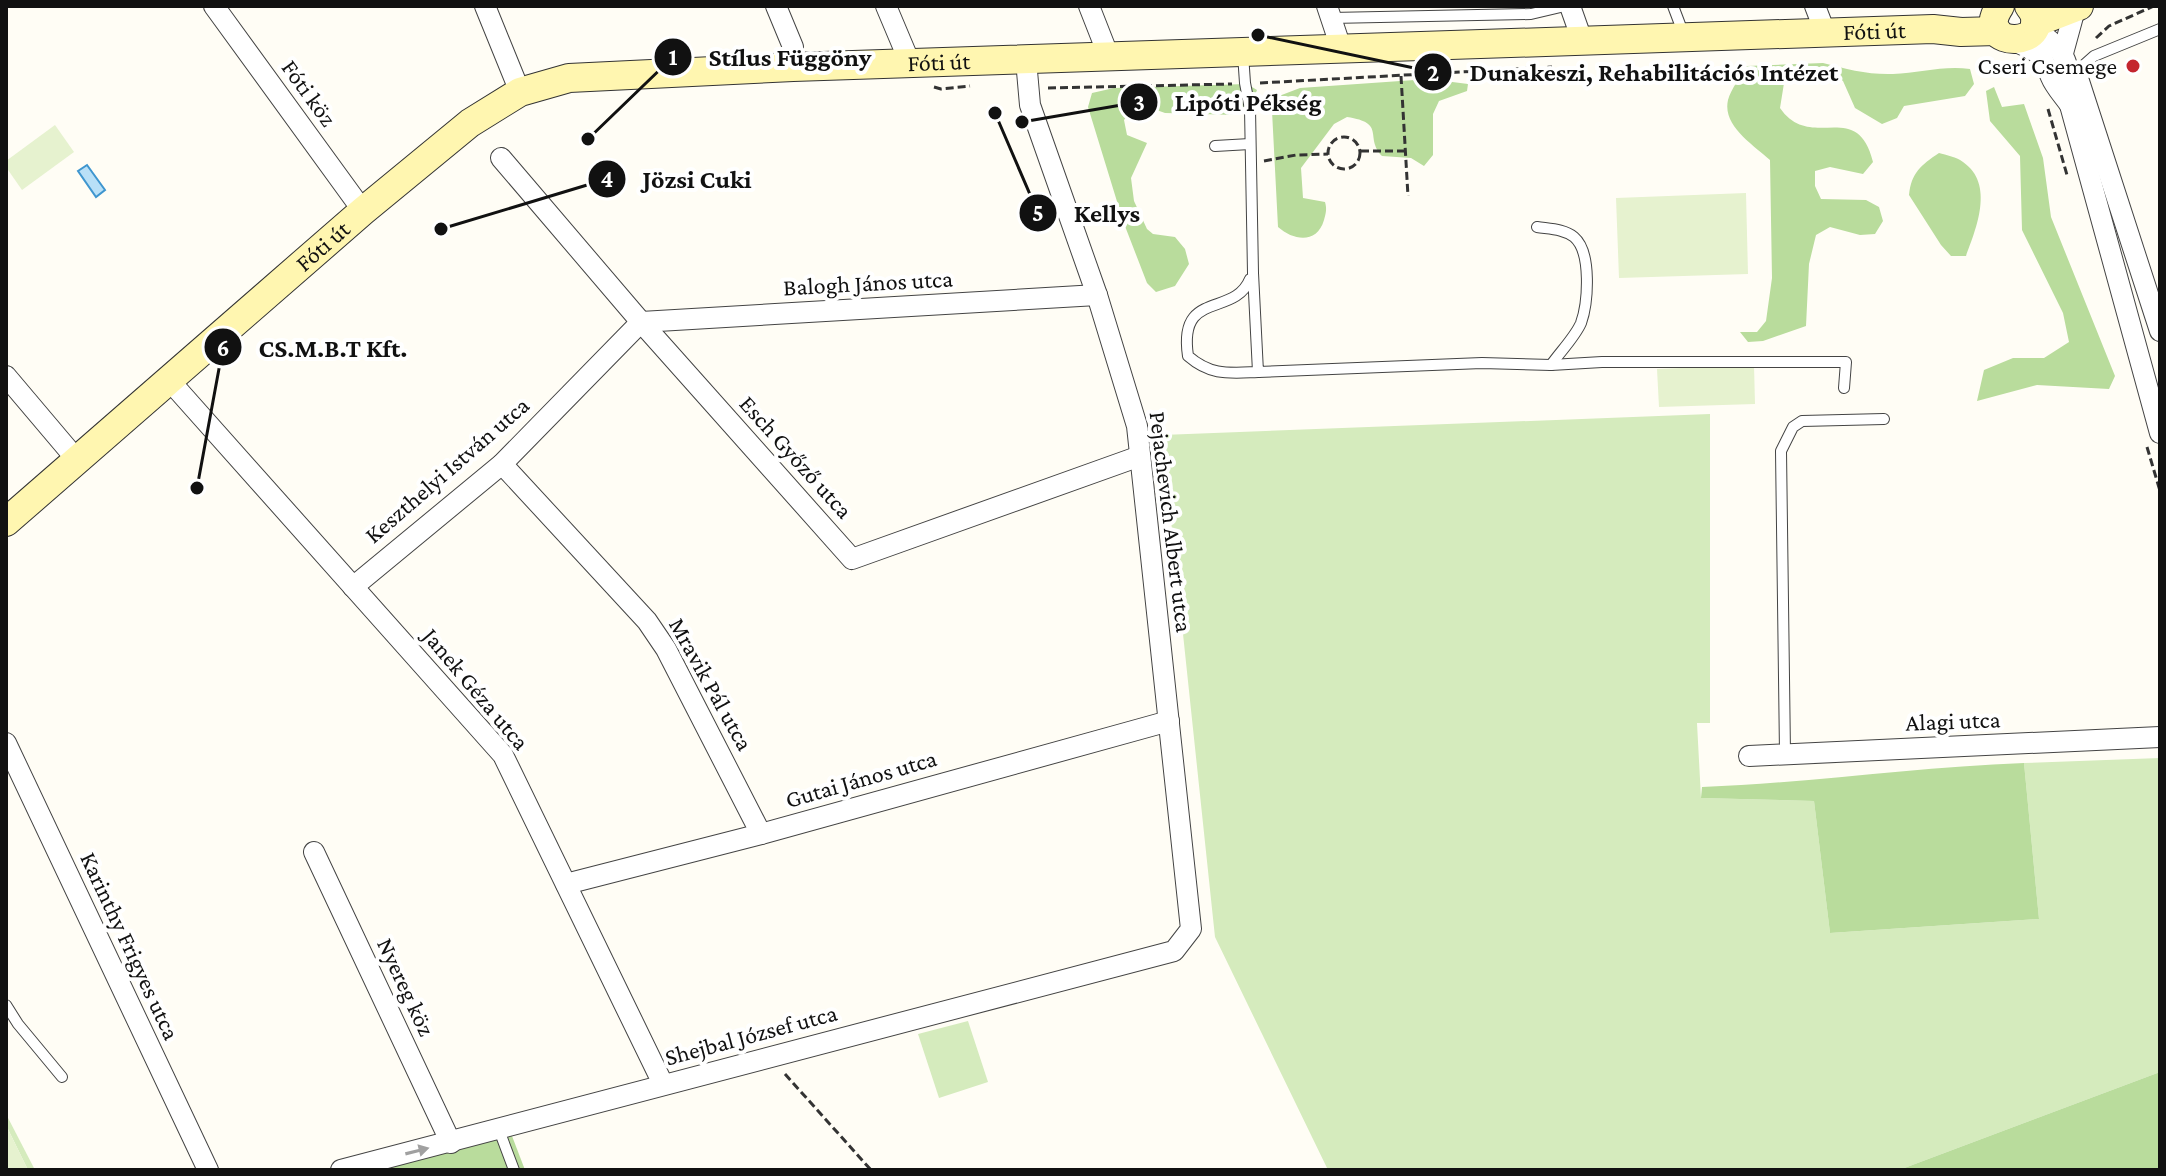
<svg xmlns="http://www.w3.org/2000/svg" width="2166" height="1176" font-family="'Crimson Pro',serif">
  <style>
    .green { fill: #d5ebbd }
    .forest { fill: #b9dc9c }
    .pitch { fill: #e6f2cf }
    .water { fill: #b9e0f7; stroke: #3f96cf; stroke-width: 2 }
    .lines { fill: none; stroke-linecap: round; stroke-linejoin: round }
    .lane-casing { stroke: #444; stroke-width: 12 }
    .street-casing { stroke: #444; stroke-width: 22 }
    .secondary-casing { stroke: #333; stroke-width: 30 }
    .path { stroke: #333; stroke-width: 3; stroke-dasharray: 8 4; stroke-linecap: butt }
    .lane { stroke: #fff; stroke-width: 10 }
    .street { stroke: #fff; stroke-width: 20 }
    .secondary { stroke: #fff6b0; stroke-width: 28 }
    .oneway { fill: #a0a0a0 }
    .poi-dot { fill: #c4262e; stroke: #fff; stroke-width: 3 }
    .labels { text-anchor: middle; stroke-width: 8; stroke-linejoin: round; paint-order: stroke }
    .street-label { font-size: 24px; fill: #111; stroke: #fff }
    .poi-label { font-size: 24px; fill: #111; stroke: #fff; text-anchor: end }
    .leader { fill: none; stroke: #111; stroke-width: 3 }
    .callout-dot { fill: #111; stroke: #fff; stroke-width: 3 }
    .mark-label { font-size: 24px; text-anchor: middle; font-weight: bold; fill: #fff }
    .callout-label { font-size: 26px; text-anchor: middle; font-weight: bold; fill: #111; stroke: #fff; stroke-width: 8; stroke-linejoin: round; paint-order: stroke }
  </style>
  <rect width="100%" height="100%" fill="#fffdf5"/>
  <!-- green -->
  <g class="green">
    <polygon points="1710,414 1710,723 1697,723 1701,798 1814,801 1830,933 2039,919 2024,763 2160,758 2160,1072 1899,1170 1328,1170 1215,937 1162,435"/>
    <polygon points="968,1021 988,1082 939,1098 918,1034"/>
    <polygon points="6,1114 35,1170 28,1170 6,1125"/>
  </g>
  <!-- forest -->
  <g class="forest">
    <path d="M1823,63C1846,69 1869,75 1893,74C1919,73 1945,65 1970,69L1974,84L1965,96L1904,106L1897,118L1882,124L1855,108L1843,81L1831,73L1799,71L1785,77L1780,108C1811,153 1857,97 1873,162L1863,174L1830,167L1815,171V186L1821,199L1866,200L1879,207L1883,221L1875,234L1860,235L1830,227L1816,235L1809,264L1806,326L1763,341L1748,342L1740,332H1757L1766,321L1772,278L1770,160C1754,145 1722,126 1728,100C1731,89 1741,76 1747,66Z"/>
    <path d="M1429,79L1468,84L1467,91L1439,101L1433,114V155L1424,166L1411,158L1382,156C1364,137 1387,123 1347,117L1334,124L1301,168L1303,198L1325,202C1327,209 1326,213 1324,220C1317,244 1294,241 1278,227L1272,111L1279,96L1300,88Z"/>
    <polygon points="1247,84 1257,90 1253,100 1236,115 1165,113 1137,103 1124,120 1127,135 1147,143 1131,178 1134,201 1147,229 1153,234 1175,237 1185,249 1189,264 1175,286 1156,292 1147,283 1123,221 1088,107 1092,93 1114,88"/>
    <polygon points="1994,87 2002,107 2024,104 2043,158 2051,217 2115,376 2109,389 2037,385 1977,401 1984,370 2013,358 2044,358 2069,342 2063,313 2022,230 2020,156 1990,121 1986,91"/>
    <path d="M1939,153C1946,155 1957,157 1963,162C1995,184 1976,229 1966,256H1951L1941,245L1909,195C1911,173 1921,165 1939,153Z"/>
    <path d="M2024,763L2039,919L1830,933L1814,801L1701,798L1702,787C1810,783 1916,767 2024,763Z"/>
    <polygon points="2160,1072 2160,1170 1899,1170"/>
    <polygon points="512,1136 525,1170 376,1170"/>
  </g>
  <!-- pitch -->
  <g class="pitch">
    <polygon points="55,125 74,152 22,190 6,167 6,161"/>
    <polygon points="1746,193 1748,274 1619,278 1616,198"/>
    <polygon points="1754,365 1755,404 1659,407 1657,369"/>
    <polygon points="6,1125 28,1170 6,1170"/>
  </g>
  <!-- water -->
  <polygon class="water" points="87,165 105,190 96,197 78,171"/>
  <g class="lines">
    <defs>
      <g id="lane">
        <polyline points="1673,6 1684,35"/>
        <polyline points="1331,18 1531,14 1565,6"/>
        <path d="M1243,54L1245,83L1250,109L1253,273L1258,372L1482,363L1551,365C1560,352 1575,337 1581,323C1588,303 1592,252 1574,237C1564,229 1550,229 1537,227"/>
        <polyline points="2076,72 2094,56 2160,29"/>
        <polyline points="1215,146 1250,144"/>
        <path d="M1250,279C1234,318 1178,289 1188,356C1211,376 1229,373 1258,372"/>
        <polyline points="1551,365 1602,362 1846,362 1844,388"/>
        <polyline points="1785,753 1781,451 1793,427 1802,421 1884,419"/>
        <polyline points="6,1005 18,1024 62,1077"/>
        <polyline points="499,1130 514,1170"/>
      </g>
      <g id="street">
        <polyline points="214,6 363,211"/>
        <polyline points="485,6 520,92"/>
        <polyline points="776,6 793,47 793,67"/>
        <polyline points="886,6 910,63"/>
        <polyline points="1089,6 1109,57"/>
        <polyline points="1327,6 1341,48"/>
        <polyline points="1570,6 1582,40"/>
        <polyline points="1815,6 1825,32"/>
        <path d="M2034,29C2069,51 2070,65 2070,105L2160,433"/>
        <path d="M2014,41C2040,53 2040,51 2051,77C2055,87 2064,96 2070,105"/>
        <polyline points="2063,53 2075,9"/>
        <polyline points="2076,72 2160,331"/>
        <polyline points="501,158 641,322 852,559 1140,456"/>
        <polyline points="6,376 77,460"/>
        <polyline points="169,380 503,755 663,1084"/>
        <polyline points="502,464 647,621 666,649 761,834"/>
        <polyline points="353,587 502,464 641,322 1097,295"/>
        <polyline points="6,743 208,1170"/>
        <polyline points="1749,756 2160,737"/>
        <polyline points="314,852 451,1143"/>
        <polyline points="566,884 761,834 1169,721"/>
        <polyline points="341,1170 1174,951 1191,929 1137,426 1097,295 1030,105 1026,60"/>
      </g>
      <g id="secondary">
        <path d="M2000,6C1969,52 2062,48 2029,6"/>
        <polyline points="2035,23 2079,6"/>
        <path id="s1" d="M6,522L363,211L470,123L520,92L569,78L793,67L1933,29L1961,32L1997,31"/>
      </g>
    </defs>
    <!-- lane casing -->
    <use href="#lane" class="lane-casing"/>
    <!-- street casing -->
    <use href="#street" class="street-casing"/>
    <!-- secondary casing -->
    <use href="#secondary" class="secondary-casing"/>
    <!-- path -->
    <g class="path">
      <polyline points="2096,38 2109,26 2154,6"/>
      <polyline points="1401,76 1408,196"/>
      <polyline points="1260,83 1552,67"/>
      <polyline points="934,87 941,89 970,86"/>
      <polyline points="1048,88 1232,84"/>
      <polyline points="2048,109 2067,175"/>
      <circle cx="1344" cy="153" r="16"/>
      <polyline points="1361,151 1406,151"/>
      <polyline points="1264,161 1296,155 1328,154"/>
      <polyline points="2147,447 2160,491"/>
      <polyline points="785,1074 871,1170"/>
    </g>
    <!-- lane -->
    <use href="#lane" class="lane"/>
    <!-- street -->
    <use href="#street" class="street"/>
    <!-- secondary -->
    <use href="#secondary" class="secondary"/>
  </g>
  <!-- one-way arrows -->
  <defs><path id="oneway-solid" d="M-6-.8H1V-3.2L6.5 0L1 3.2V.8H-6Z" transform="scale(2)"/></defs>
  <use class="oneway" href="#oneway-solid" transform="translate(417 1151) rotate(-14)"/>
  <!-- markers -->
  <circle class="poi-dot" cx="2133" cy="66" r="8"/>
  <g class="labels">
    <!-- street labels -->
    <g class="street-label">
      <text dy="8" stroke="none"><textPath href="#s1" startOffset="2028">Fóti út</textPath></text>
      <text dy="8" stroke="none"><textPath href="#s1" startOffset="1092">Fóti út</textPath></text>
      <text transform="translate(309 93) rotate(54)" y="8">Fóti köz</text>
      <text dy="8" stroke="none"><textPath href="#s1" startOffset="420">Fóti út</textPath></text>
      <text transform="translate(868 283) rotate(-3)" y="8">Balogh János utca</text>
      <text transform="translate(796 457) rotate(48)" y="8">Esch Győző utca</text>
      <text transform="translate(447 470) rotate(-41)" y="8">Keszthelyi István utca</text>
      <text transform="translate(1171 522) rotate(83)" y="8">Pejachevich Albert utca</text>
      <text transform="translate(711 684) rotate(61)" y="8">Mravik Pál utca</text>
      <text transform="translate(476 689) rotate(50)" y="8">Janek Géza utca</text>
      <text transform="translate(1953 721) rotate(-2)" y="8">Alagi utca</text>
      <text transform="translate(861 779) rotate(-16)" y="8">Gutai János utca</text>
      <text transform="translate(130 946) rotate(65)" y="8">Karinthy Frigyes utca</text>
      <text transform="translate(406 987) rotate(65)" y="8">Nyereg köz</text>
      <text transform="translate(751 1035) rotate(-15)" y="8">Shejbal József utca</text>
    </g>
    <!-- poi labels -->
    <g class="poi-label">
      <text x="2117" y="74">Cseri Csemege</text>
    </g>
  </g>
  <!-- callouts -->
  <path class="leader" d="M588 139L673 57M1258 35L1433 72M1022 122L1139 102M441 229L607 179M995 113L1038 213M197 488L223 347"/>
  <g class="callout-dot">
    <circle cx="588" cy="139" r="8"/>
    <circle cx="1258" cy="35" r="8"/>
    <circle cx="1022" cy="122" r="8"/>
    <circle cx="441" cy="229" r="8"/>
    <circle cx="995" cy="113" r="8"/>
    <circle cx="197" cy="488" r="8"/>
    <circle cx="673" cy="57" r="20"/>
    <circle cx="1433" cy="72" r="20"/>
    <circle cx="1139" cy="102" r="20"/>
    <circle cx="607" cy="179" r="20"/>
    <circle cx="1038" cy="213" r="20"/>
    <circle cx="223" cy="347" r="20"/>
  </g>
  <g class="mark-label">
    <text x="673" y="65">1</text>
    <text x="1433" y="81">2</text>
    <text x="1139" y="111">3</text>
    <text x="607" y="187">4</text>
    <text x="1038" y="221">5</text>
    <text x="223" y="356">6</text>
  </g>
  <g class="callout-label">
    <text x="790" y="66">Stílus Függöny</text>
    <text x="1654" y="81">Dunakeszi, Rehabilitációs Intézet</text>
    <text x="1248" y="111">Lipóti Pékség</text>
    <text x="697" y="188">Jözsi Cuki</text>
    <text x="1107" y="222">Kellys</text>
    <text x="333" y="357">CS.M.B.T Kft.</text>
  </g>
  <!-- border -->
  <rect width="2166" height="1176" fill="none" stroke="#111111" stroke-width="16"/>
</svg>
